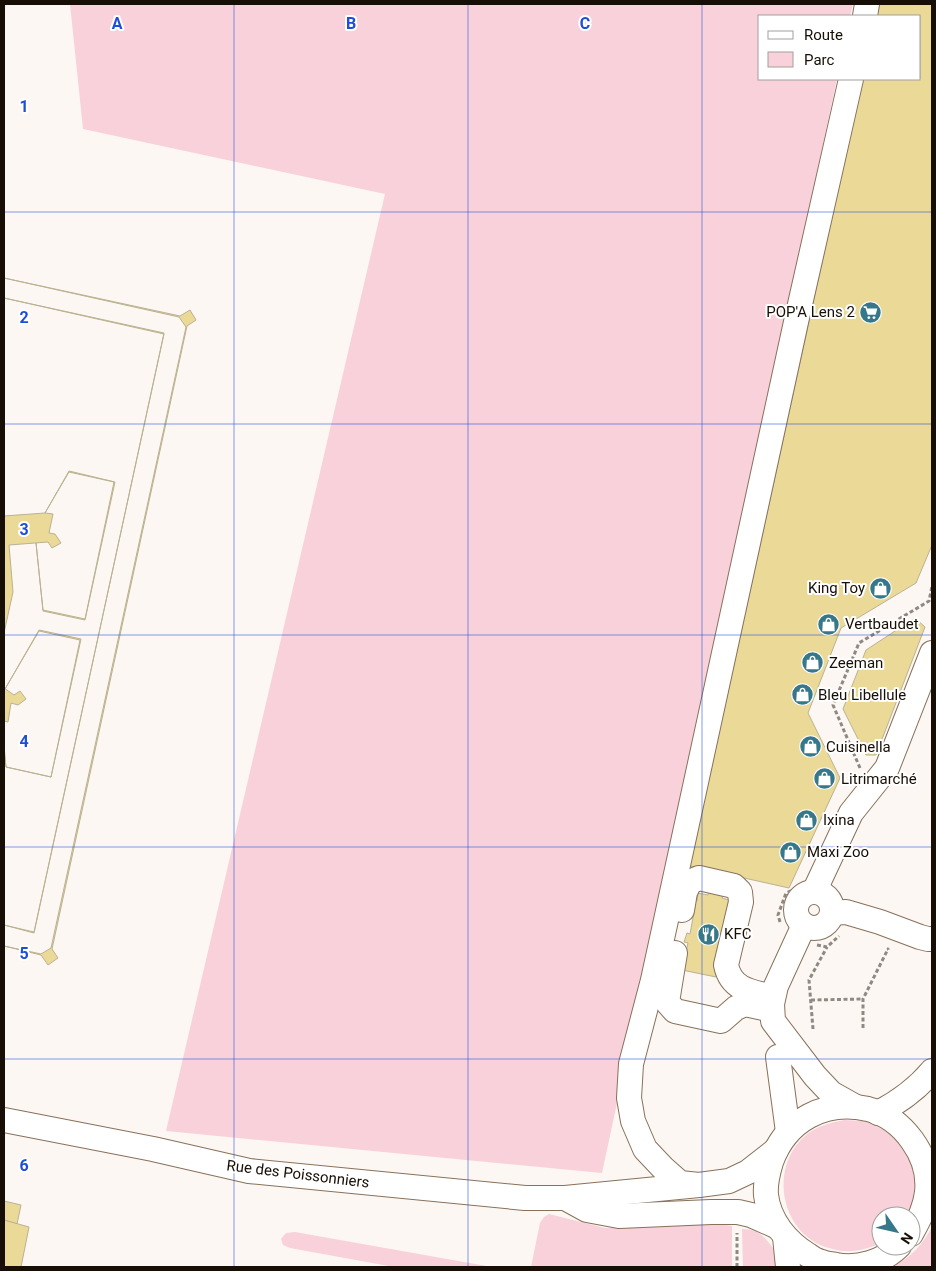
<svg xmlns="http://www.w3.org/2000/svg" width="936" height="1271" font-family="Roboto,sans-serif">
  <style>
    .green { fill: #f9d1da }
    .building { fill: #ebd998; stroke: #bab293 }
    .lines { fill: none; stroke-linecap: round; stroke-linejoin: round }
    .minor-casing { stroke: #88715b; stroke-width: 26 }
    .path { stroke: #908983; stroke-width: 3; stroke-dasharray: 4 2.5; stroke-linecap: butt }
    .minor { stroke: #fff; stroke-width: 24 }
    .grid { fill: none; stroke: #1d4ed8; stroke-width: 1; stroke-opacity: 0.55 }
    .labels { text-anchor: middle; stroke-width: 4; stroke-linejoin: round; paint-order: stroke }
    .poi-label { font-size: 15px; fill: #170e06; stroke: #fff; text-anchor: start }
    .street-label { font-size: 15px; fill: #170e06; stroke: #fff }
    .grid-label { font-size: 16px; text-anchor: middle; font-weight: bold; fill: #1d4ed8; stroke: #fff; stroke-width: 4; stroke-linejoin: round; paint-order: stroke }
  </style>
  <rect width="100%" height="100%" fill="#fcf7f2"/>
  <!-- green -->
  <g class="green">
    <polygon points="70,4 853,4 850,16 760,16 760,79 837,79 602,1173 166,1131 385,194 83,129"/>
    <path d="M844,1120L865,1121L884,1130L900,1144L911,1162L915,1183L912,1205L906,1216H881V1243C869,1248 858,1252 844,1251C839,1251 834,1249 829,1248C781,1235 768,1168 805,1136C816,1126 830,1123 844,1120Z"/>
    <polygon points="549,1214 605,1228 713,1223 732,1226 732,1267 531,1267 540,1223 544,1217"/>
    <path d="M932,1227V1267H893C911,1257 923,1244 932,1227Z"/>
    <path d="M742,1229C758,1229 764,1236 773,1248L778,1246L783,1267H743Z"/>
    <polygon points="295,1232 492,1267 394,1267 290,1248 283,1245 281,1239 286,1233"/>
  </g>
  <!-- building -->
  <g class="building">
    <polygon points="878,4 932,4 932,545 916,583 841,628 808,713 840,778 789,888 690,866 862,79 920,79 920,16 875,16"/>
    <polygon points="4,278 180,316 190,310 196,320 187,326 52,949 58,958 48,965 41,955 4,946 41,954 51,948 186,327 179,317"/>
    <polygon points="4,298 164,333 34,933 4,925 34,932 164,334"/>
    <polygon points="69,471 115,482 85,620 43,611 36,543 43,610 85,619 114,482 69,472 45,513"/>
    <polygon points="45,513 53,514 49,533 55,534 61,543 52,548 48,542 9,545 13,592 4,633 4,516"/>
    <polygon points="915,618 925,627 876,755 866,755 843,709 866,650"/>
    <polygon points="39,630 81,639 51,777 6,767 4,751 4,746 6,767 51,777 80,640 39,631 5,689"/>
    <polygon points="4,688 14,695 20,691 26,699 18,705 11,703 8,722 4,721"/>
    <polygon points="709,890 724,893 722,898 733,901 716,977 682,970 688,943 684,942 687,933 690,934 695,907 693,906 694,901 697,901 698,893 708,895"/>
    <polygon points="4,1201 21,1205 17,1224 4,1220"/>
    <polygon points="4,1220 29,1227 21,1267 4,1267"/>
  </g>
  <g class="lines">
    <defs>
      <g id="minor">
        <polyline points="865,16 867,4"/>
        <polyline points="814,892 851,813 887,768 932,653"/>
        <circle cx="814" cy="910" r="18"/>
        <path d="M682,910L685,892L690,882L699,878L734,886L740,892L741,902L726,965C731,990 752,992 773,997"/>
        <polyline points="832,913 846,912 880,922 920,937 928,939 932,939"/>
        <polyline points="804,925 776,986 772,1004 773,1021 815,1076 831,1093 856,1107"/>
        <polyline points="675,953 667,1002 675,1011 721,1021 736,1008 745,1004 772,1010"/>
        <polyline points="778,1057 788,1132"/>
        <path d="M878,1113C899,1102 917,1089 932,1071"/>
        <polyline points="4,1120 153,1149 249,1171 525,1198 565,1198 699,1185 729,1181 748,1172 776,1150"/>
        <polyline points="699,1185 680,1183 663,1168 645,1149 633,1121 629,1098 631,1064 653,980 796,322 851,79"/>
        <polyline points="567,1199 587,1210 619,1216 711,1212 738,1212 751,1215 778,1227"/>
        <polyline points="785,1237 788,1267"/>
        <path d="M899,1246C883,1262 858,1269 836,1265C832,1264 826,1264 822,1262C817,1261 812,1258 808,1255C787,1242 769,1221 766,1195C765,1184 768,1172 771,1162C786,1120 825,1099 868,1109C903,1118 931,1156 927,1192C925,1209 919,1219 911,1234"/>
      </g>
    </defs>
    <!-- minor casing -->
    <use href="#minor" class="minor-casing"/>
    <!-- path -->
    <g class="path">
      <polyline points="860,768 833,705 859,643 929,601 932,586"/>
      <polyline points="780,922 778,915 786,893 793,890"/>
      <polyline points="817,945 827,947 839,936"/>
      <polyline points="811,1000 863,999"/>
      <polyline points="863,1028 863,999 888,949 887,949"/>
      <polyline points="813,1029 809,980 827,947"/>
      <polyline points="737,1267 737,1233"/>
    </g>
    <!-- minor -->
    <use href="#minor" class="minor"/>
  </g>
  <!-- grid -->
  <path class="grid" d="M234,4V1267M468,4V1267M702,4V1267M4,212H932M4,424H932M4,635H932M4,847H932M4,1059H932"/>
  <!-- icons -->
  <defs>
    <symbol id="supermarket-disc" viewBox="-11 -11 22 22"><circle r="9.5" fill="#367889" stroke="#fff"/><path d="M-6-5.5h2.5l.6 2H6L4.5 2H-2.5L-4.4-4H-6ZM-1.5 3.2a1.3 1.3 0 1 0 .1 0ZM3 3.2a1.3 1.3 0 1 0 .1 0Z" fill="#fff"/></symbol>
    <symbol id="shop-disc" viewBox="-11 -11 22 22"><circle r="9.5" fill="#367889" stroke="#fff"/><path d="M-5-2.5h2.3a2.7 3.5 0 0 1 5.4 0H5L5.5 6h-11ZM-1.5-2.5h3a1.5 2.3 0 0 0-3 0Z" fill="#fff"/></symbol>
    <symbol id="restaurant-disc" viewBox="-11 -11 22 22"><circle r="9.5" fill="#367889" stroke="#fff"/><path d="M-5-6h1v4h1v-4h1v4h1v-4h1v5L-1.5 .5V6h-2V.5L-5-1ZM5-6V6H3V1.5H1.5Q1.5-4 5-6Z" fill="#fff"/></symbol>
  </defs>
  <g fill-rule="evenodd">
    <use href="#supermarket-disc" x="858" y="300" width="25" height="25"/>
    <use href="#shop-disc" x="868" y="576" width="25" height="25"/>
    <use href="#shop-disc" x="816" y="612" width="25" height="25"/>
    <use href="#shop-disc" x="800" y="650" width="25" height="25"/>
    <use href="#shop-disc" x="790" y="682" width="25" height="25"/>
    <use href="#shop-disc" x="798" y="734" width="25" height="25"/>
    <use href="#shop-disc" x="812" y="766" width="25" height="25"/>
    <use href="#shop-disc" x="794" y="808" width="25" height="25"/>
    <use href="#shop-disc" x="778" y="840" width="25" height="25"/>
    <use href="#restaurant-disc" x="696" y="922" width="25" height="25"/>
  </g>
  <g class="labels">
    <!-- poi labels -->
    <g class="poi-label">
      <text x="855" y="317" text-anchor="end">POP'A Lens 2</text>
      <text x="865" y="593" text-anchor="end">King Toy</text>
      <text x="845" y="629">Vertbaudet</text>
      <text x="829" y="668">Zeeman</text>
      <text x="818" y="700">Bleu Libellule</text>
      <text x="826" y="752">Cuisinella</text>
      <text x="841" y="784">Litrimarché</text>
      <text x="823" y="825">Ixina</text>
      <text x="807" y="857">Maxi Zoo</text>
      <text x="724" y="939">KFC</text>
    </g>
    <!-- street labels -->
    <g class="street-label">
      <text transform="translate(298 1174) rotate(7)" y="5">Rue des Poissonniers</text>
    </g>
  </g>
  <g class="grid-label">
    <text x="117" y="29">A</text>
    <text x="351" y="29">B</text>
    <text x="585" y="29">C</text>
    <text x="24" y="112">1</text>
    <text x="24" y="323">2</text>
    <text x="24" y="535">3</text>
    <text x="24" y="747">4</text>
    <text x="24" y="959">5</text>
    <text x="24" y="1171">6</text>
  </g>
  <!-- border -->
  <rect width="936" height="1271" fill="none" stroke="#170e06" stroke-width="10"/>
  <!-- legend -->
  <rect x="758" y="15" width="162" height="65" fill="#ffffff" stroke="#a29f9b"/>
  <rect x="768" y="31" width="25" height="8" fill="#ffffff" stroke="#a29f9b"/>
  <text x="804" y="40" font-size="15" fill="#170e06">Route</text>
  <rect x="768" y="52" width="25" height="15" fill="#f9d1da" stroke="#a29f9b"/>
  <text x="804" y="65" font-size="15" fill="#170e06">Parc</text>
  <!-- north arrow -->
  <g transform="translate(896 1231) rotate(124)"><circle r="24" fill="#ffffff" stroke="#a29f9b"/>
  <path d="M0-4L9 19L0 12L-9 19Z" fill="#367889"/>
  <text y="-8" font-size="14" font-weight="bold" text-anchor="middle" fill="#170e06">N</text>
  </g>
</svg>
